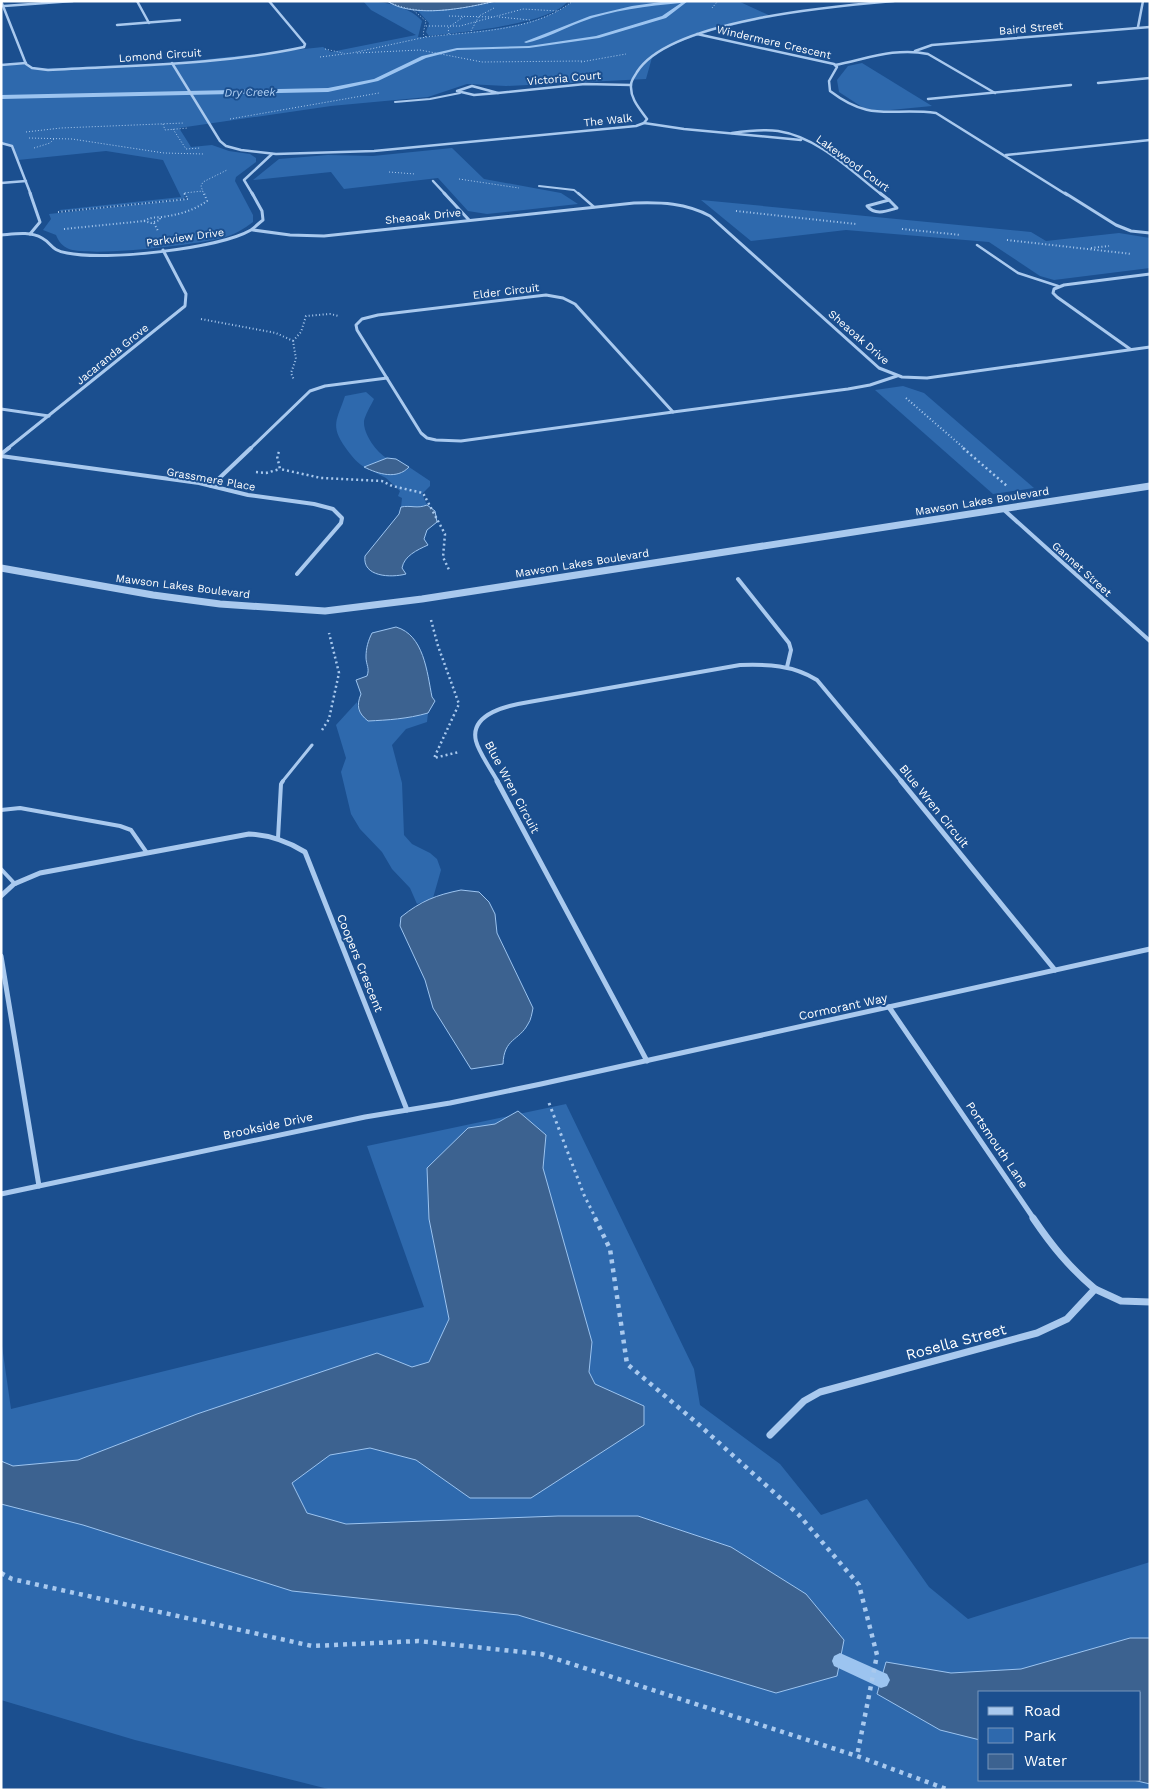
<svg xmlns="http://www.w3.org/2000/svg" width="1151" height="1791" font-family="'Work Sans',sans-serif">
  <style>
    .green { fill: #2e69ad; fill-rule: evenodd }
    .water { fill: #3c6290; stroke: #9cc4f0 }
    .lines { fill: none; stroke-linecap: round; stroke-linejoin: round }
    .stream { fill: #9cc4f0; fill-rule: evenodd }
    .path-far4 { stroke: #a9c9ee; stroke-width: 1; stroke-dasharray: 1 2; stroke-linecap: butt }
    .path-far3 { stroke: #a9c9ee; stroke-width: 2; stroke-dasharray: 1 2.5; stroke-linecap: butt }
    .path-far2 { stroke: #a9c9ee; stroke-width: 2.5; stroke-dasharray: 2 3; stroke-linecap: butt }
    .path-far1 { stroke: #a9c9ee; stroke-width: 3; stroke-dasharray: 2.5 4; stroke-linecap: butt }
    .path { stroke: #a9c9ee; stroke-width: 4.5; stroke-dasharray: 4 5; stroke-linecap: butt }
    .service-far3 { stroke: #a9c9ee; stroke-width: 2 }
    .service-far2 { stroke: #a9c9ee; stroke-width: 2.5 }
    .service-far1 { stroke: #a9c9ee; stroke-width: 3 }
    .service { stroke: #a9c9ee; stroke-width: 4 }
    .minor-far4 { stroke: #a9c9ee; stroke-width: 2.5 }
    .minor-far3 { stroke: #a9c9ee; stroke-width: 3 }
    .minor-far2 { stroke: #a9c9ee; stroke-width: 4 }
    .minor-far1 { stroke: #a9c9ee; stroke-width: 5 }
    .minor { stroke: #a9c9ee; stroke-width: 7 }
    .tertiary { stroke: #a9c9ee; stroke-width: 7 }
    .labels { text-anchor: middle; stroke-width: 4; stroke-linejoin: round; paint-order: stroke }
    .far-street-label { font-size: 11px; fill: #fff; stroke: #1b4f8f }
    .far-water-label { font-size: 11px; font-style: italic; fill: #b5d3f5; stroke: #1b4f8f }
    .street-label { font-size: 12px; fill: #fff; stroke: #1b4f8f }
    .near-street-label { font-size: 15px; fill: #fff; stroke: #1b4f8f }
  </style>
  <rect width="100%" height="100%" fill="#1b4f8f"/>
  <!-- green -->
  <g class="green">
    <path d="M363,1C382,1 409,6 422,21L418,37H426C468,31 540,29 573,1H738L773,17C731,25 692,34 653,54L646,79L506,86L467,84L428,97L331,106L179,128L191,147L212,145L229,151L250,154L256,158V162L236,177L235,181L253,215V222C244,229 234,235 222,238C194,245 94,257 69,249C62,246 59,242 56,235L43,230L51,219L49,214L188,199L183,192L185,197L183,199L60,211L59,210L181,197L163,160L106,151L18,160L12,146L1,143V66L26,64L38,69L172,63L323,47L331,52L416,35L371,10Z"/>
    <path d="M501,1H568C550,25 459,32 429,36L426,32L429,23L417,10H455Z"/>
    <polygon points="862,63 932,106 880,111 865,109 839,92 837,80 848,66"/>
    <polygon points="452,148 484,179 561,193 578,204 487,214 468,211 438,178 344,189 331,172 253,180 279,159 328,155 373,156"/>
    <polygon points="701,200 1031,232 1046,241 1119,233 1150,238 1150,268 1054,280 1040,276 989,242 846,230 751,241"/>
    <polygon points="903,386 924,393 1034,488 993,494 875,390"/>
    <path d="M366,392L374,399C371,405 365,415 364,421C363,434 377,453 387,458L364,467C355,461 351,455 345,447C330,425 337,420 345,396Z"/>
    <path d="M409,467L430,481V486L422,494L427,505C417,509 411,505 401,507L402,498L398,496L400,491L386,478L374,472C387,474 400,477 409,467Z"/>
    <path d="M357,702L358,709L368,721C388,720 407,719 428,713L427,722L406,729L392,745L402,783L404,835L412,844L430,853L437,859L441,870L433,898L417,904L410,888L392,869L382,852L360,829L351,814L341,772L346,758L336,725Z"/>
    <path d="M566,1104L694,1369L700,1405L780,1464L821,1515L867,1499L929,1587L968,1619L1150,1562V1790H332L135,1740L1,1700V1339L11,1409L424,1307L367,1146ZM980,1692H1140V1780H980Z"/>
  </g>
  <!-- water -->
  <g class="water">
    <path d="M387,1H496C467,8 413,19 387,1Z"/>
    <path d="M387,458L396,459L409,467C397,480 378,474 364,467Z"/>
    <path d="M427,505L435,511L437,522L427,530L424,539L428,545C417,550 404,556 402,568L406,574C391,578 362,577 365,556L399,514L401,507C411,505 417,509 427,505Z"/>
    <path d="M396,627C424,635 427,672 432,697L435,701L428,713C407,719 388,720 368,721C358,713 356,706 361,694L356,680L367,676C370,668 366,665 366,657C366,648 368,641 372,633Z"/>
    <path d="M461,890L479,892L489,902L495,914L497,933L533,1008C532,1013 531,1020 528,1024C519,1041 504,1038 503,1064L471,1069L433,1008L425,980L400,926L401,917C421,901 436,895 461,890Z"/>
    <polygon points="518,1111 546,1135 543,1168 592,1342 589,1372 595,1384 644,1406 644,1425 531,1498 470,1498 416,1460 370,1448 330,1455 292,1483 307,1513 346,1524 558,1516 638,1516 731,1547 806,1594 844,1640 837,1676 776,1693 518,1615 292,1591 83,1525 1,1504 1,1461 13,1466 78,1460 197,1414 377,1353 412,1367 429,1362 449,1319 429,1219 427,1168 468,1128 495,1124"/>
    <polygon points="1130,1638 1150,1638 1150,1784 1133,1780 1140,1780 1140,1692 980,1692 980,1740 940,1730 877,1694 886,1662 951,1673 1021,1669"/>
  </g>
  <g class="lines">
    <!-- stream -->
    <g class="stream">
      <path d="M668,1H688L666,18L599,38L529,48L457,50L426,58L378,81L328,92L1,99V95L328,88L374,79L422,56L457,48L529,46L596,36L662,16L681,3C647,6 612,10 581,22C562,29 545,39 526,43L524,42L590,16L632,6Z"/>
      <polygon points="840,1653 887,1674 890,1680 887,1686 881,1688 834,1666 832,1661 834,1656"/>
    </g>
    <!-- path-far4 -->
    <g class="path-far4">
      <path d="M387,1C421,18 460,9 496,1"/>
      <polyline points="712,8 718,1"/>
      <polyline points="449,16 493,17"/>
      <polyline points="499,17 530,20"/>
      <polyline points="426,26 460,26 523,9 558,11"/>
      <polyline points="471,31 479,16 494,8"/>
      <polyline points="449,34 448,28 463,17"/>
      <path d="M426,37C475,31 533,32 573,1"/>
      <polyline points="325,49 343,53"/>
      <polyline points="357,53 420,50 482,62 582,61"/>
      <polyline points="320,57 352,53 426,37 423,34 426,21 412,9"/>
      <polyline points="581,62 626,54"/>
      <polyline points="230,119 379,93"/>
      <polyline points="163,124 165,130 188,128"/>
      <polyline points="173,129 186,149 200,148"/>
      <polyline points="26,132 61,128 184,123"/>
      <polyline points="29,138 72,139 164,153 204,154"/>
      <polyline points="34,148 50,143 54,139"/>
      <polyline points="389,172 415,174"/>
      <polyline points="459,179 519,188"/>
      <polyline points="185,195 184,193 203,191"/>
      <polyline points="204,195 201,186 203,182 227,170"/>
    </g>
    <!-- path-far3 -->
    <g class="path-far3">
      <polyline points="736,211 856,224"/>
      <polyline points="58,212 188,199 184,193"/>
      <polyline points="144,221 151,223 160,220 160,218"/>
      <polyline points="154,223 158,231"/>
      <path d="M64,229L144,221C152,216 160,218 168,216C182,214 196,209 207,201L204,193"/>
      <polyline points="902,229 961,235"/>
      <polyline points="1007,240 1132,254"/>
      <polyline points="1091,248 1109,246"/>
      <polyline points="201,319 276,333 293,341 296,359 291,373 294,380"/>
      <polyline points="293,341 301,332 306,316 330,314 339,316"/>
      <polyline points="906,398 965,449"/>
    </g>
    <!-- path-far2 -->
    <g class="path-far2">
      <polyline points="963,448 1007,486"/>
      <polyline points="279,452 277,456 280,469 321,478 382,481 392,486 423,493 445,534 443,557 450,572"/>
      <polyline points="256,472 266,473 280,469"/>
      <polyline points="431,620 438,646 459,704 434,758 459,752"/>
      <polyline points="322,730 329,719 339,673 329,633"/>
    </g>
    <!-- path-far1 -->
    <polyline class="path-far1" points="549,1103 584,1195 596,1219"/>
    <!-- path -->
    <g class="path">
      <polyline points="595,1218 610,1249 627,1364 697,1423 799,1515 859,1585 877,1655 857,1756"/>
      <polyline points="1,1573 12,1579 312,1646 418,1641 541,1654 857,1756 949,1790"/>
    </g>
    <!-- service-far3 -->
    <g class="service-far3">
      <polyline points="395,102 430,99 460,93"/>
      <polyline points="539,186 574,190 580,195"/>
    </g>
    <!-- service-far2 -->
    <g class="service-far2">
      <polyline points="578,193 594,207"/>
      <polyline points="977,245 1018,273 1058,286"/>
    </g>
    <!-- service-far1 -->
    <polyline class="service-far1" points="282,782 312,745"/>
    <!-- service -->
    <g class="service">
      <polyline points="1,810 20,808 120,826 131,830 147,853"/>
      <polyline points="278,838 281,784 283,781"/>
      <polyline points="1,869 15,884"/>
    </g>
    <!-- minor-far4 -->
    <g class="minor-far4">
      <path d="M1,1L26,64L32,68L48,70C133,65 221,65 304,47L305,44L269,1"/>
      <polyline points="137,1 149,23"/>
      <polyline points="4,6 73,1"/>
      <polyline points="117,25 180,20"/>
      <polyline points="1138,27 1143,1"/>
      <path d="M697,34L834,64L837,67L829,81L830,91C872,123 890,107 936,113L1067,195"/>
      <polyline points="915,51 932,45 1150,27"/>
      <path d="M172,63L220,141L226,146L241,150L276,154L374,151L636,126L644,123L647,119C640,109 630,99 631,85C631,80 635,76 637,72C669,20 835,6 894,1"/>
      <polyline points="1,65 26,63"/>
      <path d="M835,65C866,59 896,47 928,54L995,93"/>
      <polyline points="1098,83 1150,78"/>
      <polygon points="472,86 498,93 474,95 457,91"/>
      <polyline points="498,93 585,84 631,85"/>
      <polyline points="928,99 1071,85"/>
      <polyline points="644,123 684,129 801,140"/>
      <path d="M732,133C747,131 763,129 778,131C818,137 851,171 882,195"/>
      <polyline points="1,143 12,146 31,195"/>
      <polyline points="1006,155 1150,140"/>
      <polyline points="433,181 446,195"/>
      <polyline points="1,183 26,181"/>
      <polyline points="253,195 244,180 272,154"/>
    </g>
    <!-- minor-far3 -->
    <g class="minor-far3">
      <polyline points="444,193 469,220"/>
      <polyline points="880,193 889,200"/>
      <polyline points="1065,193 1116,225 1131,231 1150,233"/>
      <path d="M889,200L897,208C887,211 875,216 867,206Z"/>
      <path d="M253,230L290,235L324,236L634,203C661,202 686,203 710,216L879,368L902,377L927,378L1150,347"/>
      <polyline points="30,234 40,222 30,193"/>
      <path d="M1,235C14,234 30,231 42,238C53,244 50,250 67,253C105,261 218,249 251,230C255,227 259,223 263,220L262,211L252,193"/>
      <polygon points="546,295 563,298 575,304 673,412 461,441 436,440 427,438 421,433 357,330 356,325 362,319 378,315"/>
      <polyline points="1130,349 1057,297 1053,293 1054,289 1064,285 1150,274"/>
      <polyline points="1,409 49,416"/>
      <polyline points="673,412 848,389 870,385 897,376"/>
      <polyline points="7,449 185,306 186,294 163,250"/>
      <polyline points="250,449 310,391 325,386 387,378"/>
    </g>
    <!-- minor-far2 -->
    <g class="minor-far2">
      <polyline points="1,454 9,448"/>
      <polyline points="1,456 199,483 248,495 314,504 333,509 342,518 341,523 297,574"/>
      <polyline points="211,486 251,448"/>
      <polyline points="1003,509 1150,641"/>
      <polyline points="738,579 789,643 791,650 787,667"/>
      <path d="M498,782C492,771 479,753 476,741C469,713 510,705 529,702L740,665C767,664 793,665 817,680L902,782"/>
    </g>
    <!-- minor-far1 -->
    <g class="minor-far1">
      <polyline points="497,781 647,1061"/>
      <polyline points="901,781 1055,970"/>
      <path d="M1,896L14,884L40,873L249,834C270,835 287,841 305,852L407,1110"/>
      <polyline points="1,956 39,1186"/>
      <polyline points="889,1007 1034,1219"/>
      <polyline points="1,1194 365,1117 450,1103 541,1084 1150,949"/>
    </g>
    <!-- minor -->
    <g class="minor">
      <path d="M1033,1218C1052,1246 1069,1267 1095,1289"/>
      <polyline points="770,1435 804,1401 820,1392 1037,1333 1067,1319 1095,1289 1121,1301 1150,1302"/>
    </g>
    <!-- tertiary -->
    <polyline class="tertiary" points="1,568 153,595 220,604 325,611 422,599 1150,486"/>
  </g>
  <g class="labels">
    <!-- far-street labels -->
    <g class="far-street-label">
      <text transform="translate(1031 28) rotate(-5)" y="4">Baird Street</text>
      <text transform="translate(774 42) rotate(13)" y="4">Windermere Crescent</text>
      <text transform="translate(160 55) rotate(-4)" y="4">Lomond Circuit</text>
      <text transform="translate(564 78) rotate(-5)" y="4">Victoria Court</text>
      <text transform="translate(608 120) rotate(-6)" y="4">The Walk</text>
      <text transform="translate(853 163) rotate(36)" y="4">Lakewood Court</text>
      <text transform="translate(423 216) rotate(-6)" y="4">Sheaoak Drive</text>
      <text transform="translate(185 237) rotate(-8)" y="4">Parkview Drive</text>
      <text transform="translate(506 291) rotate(-7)" y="4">Elder Circuit</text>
      <text transform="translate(859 337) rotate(41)" y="4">Sheaoak Drive</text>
      <text transform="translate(112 354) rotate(-39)" y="4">Jacaranda Grove</text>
      <text transform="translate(211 479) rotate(10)" y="4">Grassmere Place</text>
      <text transform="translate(982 501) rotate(-9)" y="4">Mawson Lakes Boulevard</text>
      <text transform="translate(582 563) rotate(-9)" y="4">Mawson Lakes Boulevard</text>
      <text transform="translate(1082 569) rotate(42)" y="4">Gannet Street</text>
      <text transform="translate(183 586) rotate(7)" y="4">Mawson Lakes Boulevard</text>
    </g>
    <!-- far-water labels -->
    <g class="far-water-label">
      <text transform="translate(250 92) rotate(-1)" y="4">Dry Creek</text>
    </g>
    <!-- street labels -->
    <g class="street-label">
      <text transform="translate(512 787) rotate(62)" y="4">Blue Wren Circuit</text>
      <text transform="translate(934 806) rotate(51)" y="4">Blue Wren Circuit</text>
      <text transform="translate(360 963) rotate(68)" y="4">Coopers Crescent</text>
      <text transform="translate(843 1007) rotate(-12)" y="4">Cormorant Way</text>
      <text transform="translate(268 1126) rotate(-12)" y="4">Brookside Drive</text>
      <text transform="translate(997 1145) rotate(56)" y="4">Portsmouth Lane</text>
    </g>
    <!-- near-street labels -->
    <g class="near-street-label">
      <text transform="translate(956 1342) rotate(-15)" y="5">Rosella Street</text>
    </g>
  </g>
  <!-- border -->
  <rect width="1151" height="1791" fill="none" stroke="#ffffff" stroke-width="5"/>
  <!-- legend -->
  <rect x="978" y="1691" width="162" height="90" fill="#1b4f8f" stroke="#7695bc"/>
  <rect x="988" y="1707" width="25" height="8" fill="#a9c9ee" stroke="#7695bc"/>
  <text x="1024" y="1716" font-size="15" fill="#ffffff">Road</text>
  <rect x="988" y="1728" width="25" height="15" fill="#2e69ad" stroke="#7695bc"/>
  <text x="1024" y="1741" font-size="15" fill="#ffffff">Park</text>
  <rect x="988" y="1754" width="25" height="15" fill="#3c6290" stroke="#7695bc"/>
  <text x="1024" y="1766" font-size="15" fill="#ffffff">Water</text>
</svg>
